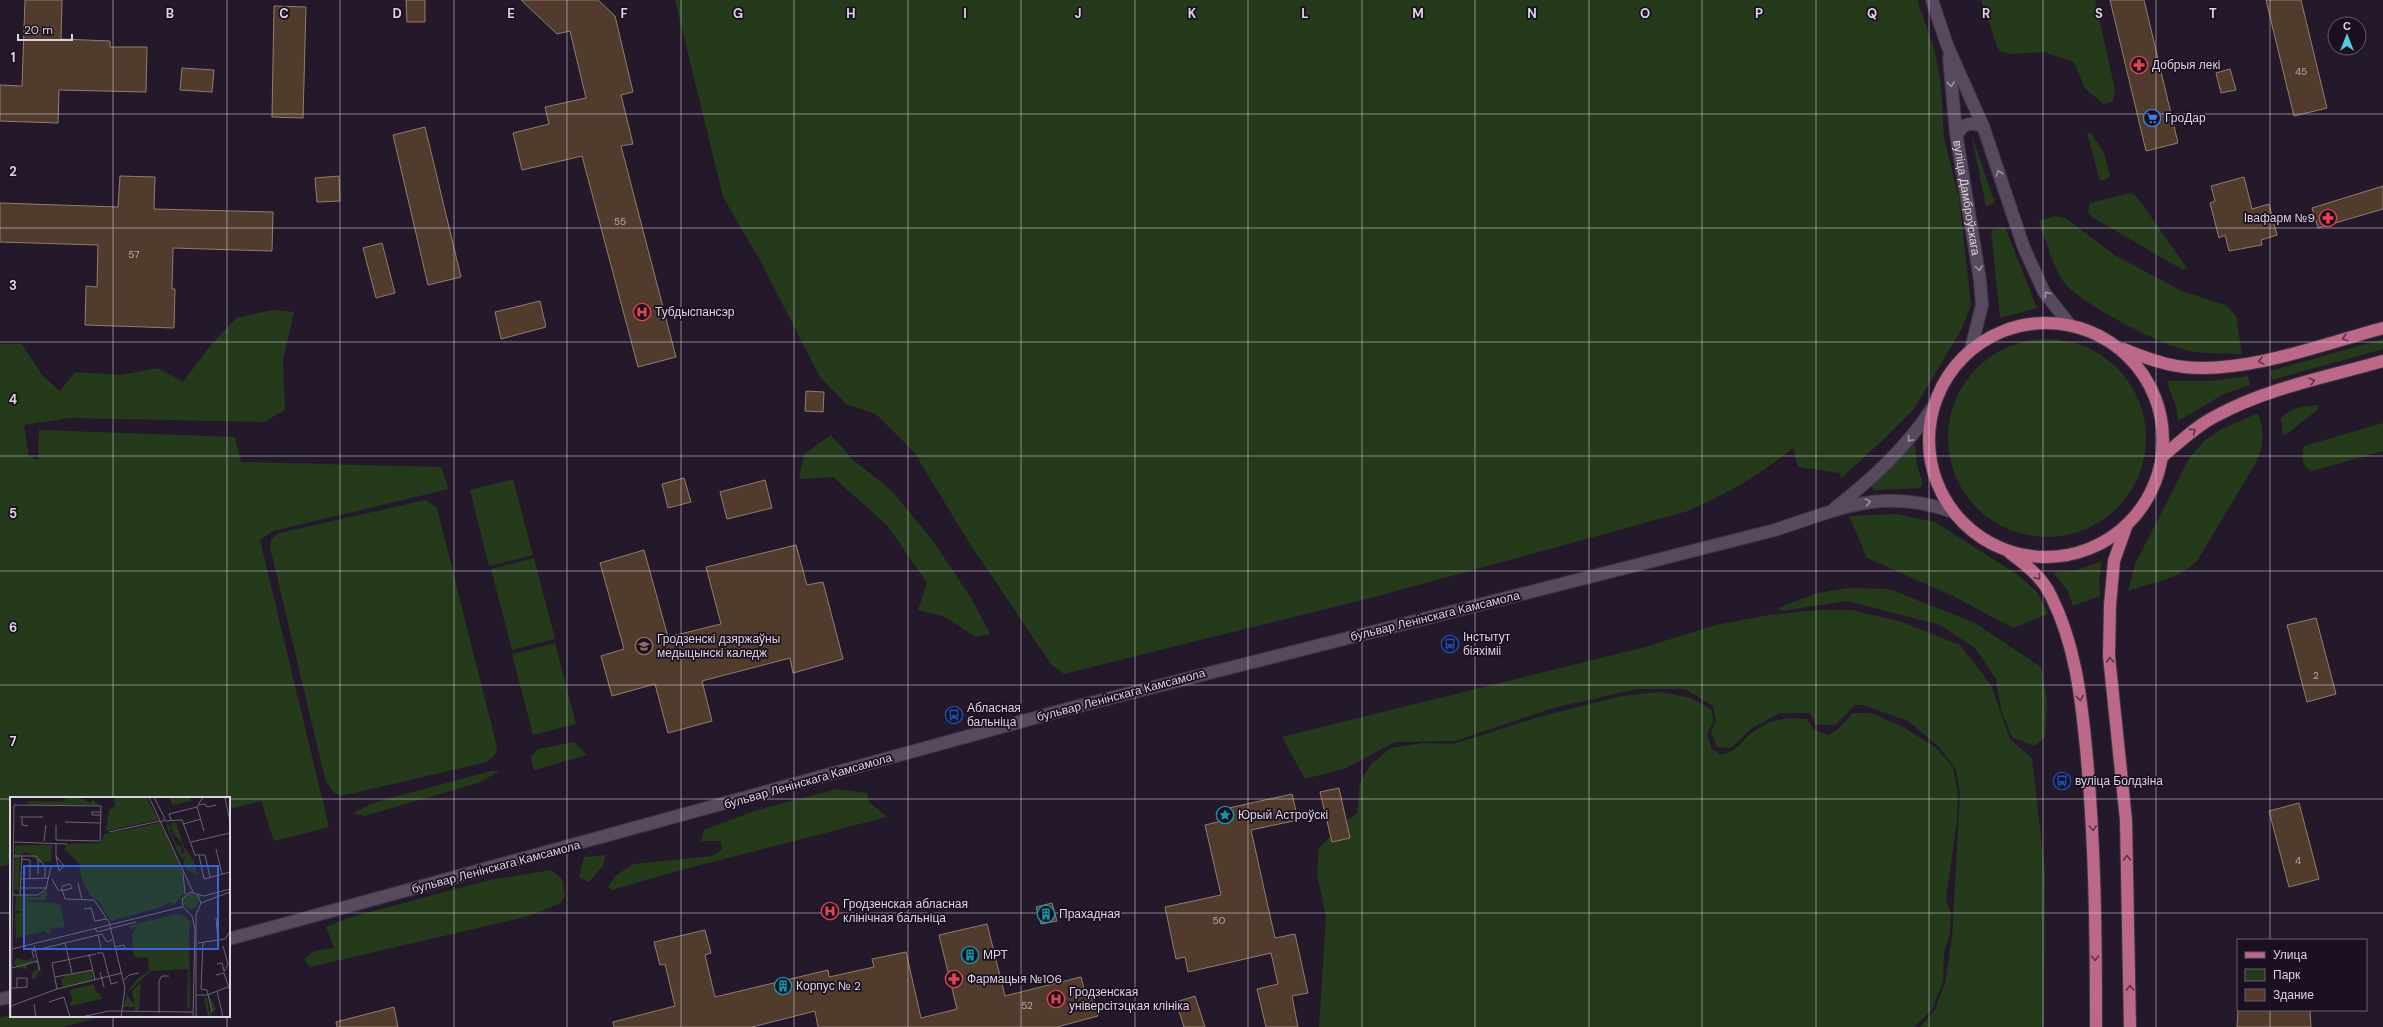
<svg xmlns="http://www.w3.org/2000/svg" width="2383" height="1027" font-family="'DM Sans',sans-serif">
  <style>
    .green { fill: #243a1a }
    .building { fill: #503b2d; stroke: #947c6c }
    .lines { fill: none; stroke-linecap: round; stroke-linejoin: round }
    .secondary-casing { stroke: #3f3644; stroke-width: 14 }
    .primary-casing { stroke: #3f3644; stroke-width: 14 }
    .secondary { stroke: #574a5f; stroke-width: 12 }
    .primary { stroke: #bb6889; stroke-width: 12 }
    .oneway { stroke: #9a90a0 }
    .oneway2 { stroke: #5b334b }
    .grid { fill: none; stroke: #dcd5e1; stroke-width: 1; stroke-opacity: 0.55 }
    .labels { text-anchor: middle; stroke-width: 3.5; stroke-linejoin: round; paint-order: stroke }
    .number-label { font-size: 10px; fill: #b9aeb4 }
    .poi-label { font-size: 12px; fill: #dcd5e1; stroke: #1b1021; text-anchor: start }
    .street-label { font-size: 12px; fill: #dcd5e1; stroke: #1b1021 }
    .inset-road { fill: none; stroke: #6e6474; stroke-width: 1 }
    .view { fill: #3a62d9; fill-opacity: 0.15; stroke: #3a62d9; stroke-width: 2 }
    .inset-edge { fill: none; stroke: #dcd5e1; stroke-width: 2 }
    .grid-label { font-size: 13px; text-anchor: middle; font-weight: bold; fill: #dcd5e1; stroke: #1b1021; stroke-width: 3.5; stroke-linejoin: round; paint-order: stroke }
  </style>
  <rect width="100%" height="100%" fill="#24192b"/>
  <!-- green -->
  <g class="green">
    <path d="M675,0H1917L1934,48L1941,85L1944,138L1959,198L1971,305L1961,330L1913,410L1882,441L1841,478L1840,473L1798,467L1793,448C1759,476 1728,493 1688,511L1378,596L1064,674L1051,664L968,541L914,452L876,414L846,404L820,377L761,262L723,197Z"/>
    <polygon points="1981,0 2095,0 2115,90 2113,101 2104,104 2085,89 2074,62 2044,52 2011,54 1999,51"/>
    <polygon points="1971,133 1995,203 1986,206"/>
    <polygon points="2087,133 2091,133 2104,153 2110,176 2105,180 2100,180"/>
    <polygon points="2131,193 2137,197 2187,268 2183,270 2092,217 2088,211 2090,203"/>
    <path d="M2055,216L2065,218L2116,256L2182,291L2227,306L2236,316L2242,354C2225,353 2206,354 2190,351C2163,346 2073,301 2061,278C2051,261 2046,239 2039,221Z"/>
    <polygon points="2005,227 2037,308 2000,318 1991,230"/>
    <polygon points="273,310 294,312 283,360 285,410 264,422 70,418 24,425 29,456 38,460 39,430 235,437 241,462 441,467 449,489 273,531 260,540 329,827 274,841 261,801 229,809 229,798 11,798 11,864 0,867 0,344 22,344 42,375 60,391 75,372 121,375 158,368 183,382 211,345 236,318"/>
    <polygon points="2383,339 2383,349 2272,380 2270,371"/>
    <circle cx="2047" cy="438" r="99"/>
    <polygon points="2248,376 2250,385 2222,395 2182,419 2178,421 2176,406 2167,383 2168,381 2211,381"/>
    <path d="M2318,405V409L2286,435L2283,434L2281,419C2290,407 2304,406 2318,405Z"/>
    <path d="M2258,413C2264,430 2264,442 2258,459L2197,561C2173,582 2156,581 2128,591L2135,564L2190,457L2205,440L2220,430Z"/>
    <path d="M2383,423V451L2312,471C2301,466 2301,457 2304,446Z"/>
    <polygon points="831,435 852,459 892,491 933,541 971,598 990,634 976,637 943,616 918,610 927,583 887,525 833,477 799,479 804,454"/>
    <polygon points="1915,444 1917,465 1923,483 1920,488 1874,490 1870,485"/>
    <polygon points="513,479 533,555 489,566 470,490"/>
    <polygon points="426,500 437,508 497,747 495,755 487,762 341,796 334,793 325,779 270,547 271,539 279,533"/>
    <polygon points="1896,514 1935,522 2018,575 2037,592 2048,614 2013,628 1953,596 1867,558 1849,516"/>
    <polygon points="534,558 555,639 512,650 491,569"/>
    <polygon points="2102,561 2099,581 2100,596 2073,606 2068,591 2053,573 2077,570"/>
    <polygon points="1849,588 1889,589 1975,623 2041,667 2047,701 2045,738 2034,746 2012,737 2001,710 1996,679 1975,648 1940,625 1847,601 1782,611 1778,608 1817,593"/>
    <polygon points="1817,610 1852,610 1902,622 1960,645 1991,685 2010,739 2032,758 2045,872 2044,1027 1920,1027 1935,1010 1945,983 1952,937 1960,794 1956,769 1939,747 1908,721 1863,705 1855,705 1835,725 1816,725 1810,713 1780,713 1752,728 1731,748 1717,747 1711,733 1716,720 1713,706 1685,689 1637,689 1553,708 1455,741 1395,742 1346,768 1305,779 1282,737 1645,647 1716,625 1769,615"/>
    <polygon points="555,643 576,724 533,735 512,654"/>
    <path d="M1659,692L1691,698L1712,710L1713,723L1707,734L1712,749L1721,755C1742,749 1740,740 1756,730C1774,718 1787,717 1807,719L1814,730L1828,735L1836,731L1853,713H1871L1903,727L1935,747L1953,767L1958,794L1957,820L1946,900L1951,913L1950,933L1944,952L1943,981L1932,1010L1914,1027H1319L1326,917L1317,874L1319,848L1336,830L1357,813L1360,783L1371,764L1391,748L1423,743L1454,744L1535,718L1622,696Z"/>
    <polygon points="574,742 587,755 534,770 531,757 538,749"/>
    <polygon points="491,771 500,771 478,783 364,816 353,813 373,803"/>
    <polygon points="837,789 867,793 869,802 887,817 681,870 612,890 608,887 615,876 633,864 712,856 722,850 721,841 701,841 704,830 757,810"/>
    <polygon points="606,855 603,866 589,882 579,877 584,857"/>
    <polygon points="551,870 562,879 565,895 561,903 529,916 310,967 304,959 314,951 334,948 326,927 351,917 490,880"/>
    <polygon points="11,1015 11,1016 97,1016 97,1018 63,1027 0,1027 0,1017"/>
  </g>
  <!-- building -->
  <g class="building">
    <polygon points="25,0 62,0 61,39 110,41 110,47 147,47 146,92 59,90 58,123 0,121 0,85 22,86"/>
    <polygon points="406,0 425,0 425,22 407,22"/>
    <polygon points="521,0 598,0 615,16 633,92 621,95 633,144 621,146 676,357 638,367 582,156 522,170 513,133 549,124 545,107 586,98 570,31 557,34"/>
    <polygon points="2110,0 2144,0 2178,143 2146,151"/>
    <polygon points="2266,0 2301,0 2327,108 2294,116"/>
    <polygon points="274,6 306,7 303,118 272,117"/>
    <polygon points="182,68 214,70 212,92 180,90"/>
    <polygon points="2230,69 2236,90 2221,93 2216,73"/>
    <polygon points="425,127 461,277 428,285 393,135"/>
    <polygon points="120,176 155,177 154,209 273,212 272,251 173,248 172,289 175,289 174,328 85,325 86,286 97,287 98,245 0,242 0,203 118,207"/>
    <polygon points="339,176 340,201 317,202 315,178"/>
    <polygon points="2244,177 2252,209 2269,204 2277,235 2261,240 2262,245 2229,251 2225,235 2219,238 2210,203 2215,201 2211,186"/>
    <polygon points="2383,186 2383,209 2318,228 2312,208"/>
    <polygon points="382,243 395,293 376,298 363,248"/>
    <polygon points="540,301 546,327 501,339 495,312"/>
    <polygon points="806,391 824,392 823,412 805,411"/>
    <polygon points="684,478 691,502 668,508 662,484"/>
    <polygon points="765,480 772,508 727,519 720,492"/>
    <polygon points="796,545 807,585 823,582 843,659 793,673 790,658 702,681 712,721 668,733 655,684 612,696 601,656 624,649 600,563 644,550 668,637 721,624 706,567"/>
    <polygon points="2316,618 2336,694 2307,702 2287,625"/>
    <polygon points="1339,788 1350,838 1332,842 1320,792"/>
    <polygon points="1292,794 1298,820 1251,830 1275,938 1295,934 1308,993 1292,996 1298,1027 1266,1027 1257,989 1278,984 1271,953 1188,972 1185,957 1176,959 1165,907 1221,895 1205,825 1226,820 1224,809"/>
    <polygon points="2299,803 2319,879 2289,887 2269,811"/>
    <polygon points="1052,903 1057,921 1041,924 1036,907"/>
    <polygon points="987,924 1005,996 1081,977 1087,1000 1093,998 1098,1016 1057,1027 818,1027 815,1011 752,1027 614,1027 613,1022 675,1006 665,964 660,965 654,942 705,930 711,953 705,955 715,997 828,970 829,977 874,967 872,959 906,952 921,1018 957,1009 939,935"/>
    <polygon points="1195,996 1205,1027 1184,1027 1176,1002"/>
    <polygon points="394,1007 398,1027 337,1027 336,1022"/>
    <polygon points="2238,1010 2310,1010 2311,1027 2237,1027"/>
  </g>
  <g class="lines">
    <defs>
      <g id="secondary">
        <polyline points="1932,0 1947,45 1983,126 2024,248 2044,292 2070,325"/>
        <path id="s1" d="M1949,57L1956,133L1980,280L1982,305L1971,349"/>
        <path d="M1957,136C1962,123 1970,122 1983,126"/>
        <path d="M1835,508C1873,478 1906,448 1933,407"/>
        <path d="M229,939L1067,709L1775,530C1843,508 1882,487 1953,512"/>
        <polyline points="0,999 11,997"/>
      </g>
      <g id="primary">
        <circle cx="2046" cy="440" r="117"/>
        <path d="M2123,349C2142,356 2163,365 2184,367C2246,374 2323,344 2383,328"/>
        <path d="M2163,456C2180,442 2196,426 2216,416C2267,388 2327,377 2383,361"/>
        <polyline points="2126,527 2114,561 2110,605 2109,656 2126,820 2130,1027"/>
        <path d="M2010,553C2026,565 2042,577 2051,596C2075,644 2081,696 2086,748C2095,841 2096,934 2096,1027"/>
      </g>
    </defs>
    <!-- secondary casing -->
    <use href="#secondary" class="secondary-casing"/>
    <!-- primary casing -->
    <use href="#primary" class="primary-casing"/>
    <!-- secondary -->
    <use href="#secondary" class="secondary"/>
    <!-- primary -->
    <use href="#primary" class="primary"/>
  </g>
  <!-- one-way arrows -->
  <defs><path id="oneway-chevron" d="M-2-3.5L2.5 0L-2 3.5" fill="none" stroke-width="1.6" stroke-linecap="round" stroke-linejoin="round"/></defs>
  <g class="oneway">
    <use href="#oneway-chevron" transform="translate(1951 84) rotate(84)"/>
    <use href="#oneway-chevron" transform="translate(1999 173) rotate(-109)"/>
    <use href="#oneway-chevron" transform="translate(1979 268) rotate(83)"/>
    <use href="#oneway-chevron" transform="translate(2047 294) rotate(-124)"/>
    <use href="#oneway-chevron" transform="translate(1910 439) rotate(131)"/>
    <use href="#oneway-chevron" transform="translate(1868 502) rotate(-11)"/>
  </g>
  <g class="oneway2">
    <use href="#oneway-chevron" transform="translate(2345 338) rotate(165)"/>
    <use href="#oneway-chevron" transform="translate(2261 361) rotate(166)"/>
    <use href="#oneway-chevron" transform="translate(2312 381) rotate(-16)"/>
    <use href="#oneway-chevron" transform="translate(2193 431) rotate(-37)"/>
    <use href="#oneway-chevron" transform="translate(2038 577) rotate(50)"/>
    <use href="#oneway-chevron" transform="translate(2110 660) rotate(-94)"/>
    <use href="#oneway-chevron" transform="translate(2080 698) rotate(83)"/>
    <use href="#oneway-chevron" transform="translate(2093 828) rotate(87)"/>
    <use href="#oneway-chevron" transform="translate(2127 858) rotate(-91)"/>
    <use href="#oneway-chevron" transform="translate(2095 958) rotate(89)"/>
    <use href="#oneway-chevron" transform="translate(2130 988) rotate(-91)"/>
  </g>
  <!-- grid -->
  <path class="grid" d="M113,0V798M227,0V798M340,0V1027M454,0V1027M567,0V1027M681,0V1027M794,0V1027M908,0V1027M1021,0V1027M1135,0V1027M1248,0V1027M1362,0V1027M1475,0V1027M1589,0V1027M1702,0V1027M1816,0V1027M1929,0V1027M2043,0V1027M2156,0V1027M2270,0V940M0,114H2383M0,228H2383M0,342H2383M0,456H2383M0,571H2383M0,685H2383M0,799H11M229,799H2383M0,913H11M229,913H2383M2270,1010V1027M113,1016V1027M227,1016V1027"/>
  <!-- icons -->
  <defs>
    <symbol id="pharmacy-ring" viewBox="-11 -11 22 22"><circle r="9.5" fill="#1b1021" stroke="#e0444e" stroke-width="1.5"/><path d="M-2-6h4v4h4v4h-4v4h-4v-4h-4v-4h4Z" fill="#e0444e"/></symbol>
    <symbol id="supermarket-ring" viewBox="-11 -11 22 22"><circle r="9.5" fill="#1b1021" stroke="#3f7fe0" stroke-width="1.5"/><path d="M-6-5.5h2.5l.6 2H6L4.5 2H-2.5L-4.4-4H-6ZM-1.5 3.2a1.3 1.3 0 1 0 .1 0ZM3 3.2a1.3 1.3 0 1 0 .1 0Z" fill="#3f7fe0"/></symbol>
    <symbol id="hospital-ring" viewBox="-11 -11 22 22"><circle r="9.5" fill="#1b1021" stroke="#e0444e" stroke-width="1.5"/><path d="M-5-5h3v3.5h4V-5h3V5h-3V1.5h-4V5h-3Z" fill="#e0444e"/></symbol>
    <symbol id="bus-ring" viewBox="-11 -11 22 22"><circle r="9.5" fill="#1b1021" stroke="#1a4fb4" stroke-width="1.5"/><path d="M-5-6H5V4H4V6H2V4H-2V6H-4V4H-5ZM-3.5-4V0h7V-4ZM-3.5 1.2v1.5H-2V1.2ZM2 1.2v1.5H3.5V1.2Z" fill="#1a4fb4"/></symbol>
    <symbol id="university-ring" viewBox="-11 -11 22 22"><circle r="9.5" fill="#1b1021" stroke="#8d6e63" stroke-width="1.5"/><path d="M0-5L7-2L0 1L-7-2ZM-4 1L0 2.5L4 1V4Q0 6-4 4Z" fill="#8d6e63"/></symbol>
    <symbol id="sight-ring" viewBox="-11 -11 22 22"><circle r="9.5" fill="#1b1021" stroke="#0f9aa8" stroke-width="1.5"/><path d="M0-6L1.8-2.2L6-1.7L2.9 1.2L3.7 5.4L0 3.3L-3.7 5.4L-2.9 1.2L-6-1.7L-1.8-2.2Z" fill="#0f9aa8"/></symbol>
    <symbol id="building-ring" viewBox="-11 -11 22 22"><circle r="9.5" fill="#1b1021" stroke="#0f9aa8" stroke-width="1.5"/><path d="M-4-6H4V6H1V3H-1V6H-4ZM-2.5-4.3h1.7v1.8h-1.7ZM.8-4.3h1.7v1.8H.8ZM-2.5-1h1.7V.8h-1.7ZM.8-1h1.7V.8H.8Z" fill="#0f9aa8"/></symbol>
  </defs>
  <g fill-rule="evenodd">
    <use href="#pharmacy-ring" x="2129" y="55" width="20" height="20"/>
    <use href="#supermarket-ring" x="2142" y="108" width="20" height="20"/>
    <use href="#pharmacy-ring" x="2318" y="208" width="20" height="20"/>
    <use href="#hospital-ring" x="632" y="302" width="20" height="20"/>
    <use href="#bus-ring" x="1440" y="634" width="20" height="20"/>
    <use href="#university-ring" x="634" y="636" width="20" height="20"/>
    <use href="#bus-ring" x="944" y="705" width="20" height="20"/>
    <use href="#bus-ring" x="2052" y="771" width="20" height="20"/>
    <use href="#sight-ring" x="1215" y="805" width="20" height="20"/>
    <use href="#hospital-ring" x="820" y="901" width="20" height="20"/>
    <use href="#building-ring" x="1036" y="904" width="20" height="20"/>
    <use href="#building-ring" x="960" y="945" width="20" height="20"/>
    <use href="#pharmacy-ring" x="944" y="969" width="20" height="20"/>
    <use href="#building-ring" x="773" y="976" width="20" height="20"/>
    <use href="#hospital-ring" x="1046" y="989" width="20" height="20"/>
  </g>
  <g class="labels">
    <!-- number labels -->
    <g class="number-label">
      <text x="2301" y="75">45</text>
      <text x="620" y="225">55</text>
      <text x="134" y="258">57</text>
      <text x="2316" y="679">2</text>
      <text x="2298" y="864">4</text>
      <text x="1219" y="924">50</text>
      <text x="1027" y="1009">52</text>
    </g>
    <!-- poi labels -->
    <g class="poi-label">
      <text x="2152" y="69">Добрыя лекі</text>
      <text x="2165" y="122">ГроДар</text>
      <text x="2315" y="222" text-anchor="end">Івафарм №9</text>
      <text x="655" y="316">Тубдыспансэр</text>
      <text x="1463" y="641">Інстытут<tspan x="1463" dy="14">біяхіміі</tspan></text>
      <text x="657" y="643">Гродзенскі дзяржаўны<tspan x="657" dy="14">медыцынскі каледж</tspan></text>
      <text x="967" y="712">Абласная<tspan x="967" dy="14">бальніца</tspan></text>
      <text x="2075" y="785">вуліца Болдзіна</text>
      <text x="1238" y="819">Юрый Астроўскі</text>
      <text x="843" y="908">Гродзенская абласная<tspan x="843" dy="14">клінічная бальніца</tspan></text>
      <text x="1059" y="918">Прахадная</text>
      <text x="983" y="959">МРТ</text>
      <text x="967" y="983">Фармацыя №106</text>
      <text x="796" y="990">Корпус № 2</text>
      <text x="1069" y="996">Гродзенская<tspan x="1069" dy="14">універсітэцкая клініка</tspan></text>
    </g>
    <!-- street labels -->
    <g class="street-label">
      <text dy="4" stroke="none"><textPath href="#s1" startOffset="142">вуліца Дамброўскага</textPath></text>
      <text transform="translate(1435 616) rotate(-14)" y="4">бульвар Ленінскага Камсамола</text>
      <text transform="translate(1121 695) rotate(-15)" y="4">бульвар Ленінскага Камсамола</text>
      <text transform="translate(808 781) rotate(-16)" y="4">бульвар Ленінскага Камсамола</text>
      <text transform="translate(496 867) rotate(-15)" y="4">бульвар Ленінскага Камсамола</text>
    </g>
  </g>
  <!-- overview -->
  <g transform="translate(10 797)">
    <rect width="220" height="220" fill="#24192b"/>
    <path d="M104,0H137L148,23L96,34L99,13L105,9ZM160,0H180L181,4L162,8ZM58,1H70L80,6L83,3L89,8H20L17,4L73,5L52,4ZM166,25L174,50L184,64L187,77L177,73L173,64L176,58L172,62L170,59L158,33L156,26L161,30L160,34L167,49H171V57L175,56L171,45L163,36L161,26ZM150,26L172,73L174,96L164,108L160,105L152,110L101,124L89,105L81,99L73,85L68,65L54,52L57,47L90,46L95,37ZM17,48H42L41,64L30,66L20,57L15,55L10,58L9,93H4L5,49ZM38,94L36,103H16L17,106V104L50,107L55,130L40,132L41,136L37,137L35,134L7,141L6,144L5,117L13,114H5L6,98L16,97L19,100H29L33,95ZM173 104a8 8 0 1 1 16 0a8 8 0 1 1-16 0ZM165,117L175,119L181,126L179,129L180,208L177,213L178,172L141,174L116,197L127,182L139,174L138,160L126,161L123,156L122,138L126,130L121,132L119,129ZM6,161L17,164L21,161L26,163L29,168V175L25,182L22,181V176L27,172V167L23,164L17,168V172L7,171L4,165ZM82,174L83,184L51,191L53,189L51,180L53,182L55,178ZM131,186L129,215L125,214V210H113L117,198L125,208L122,194ZM84,187L86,196H89L92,202L60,209L62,203L60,193ZM199,198L206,212L198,220L194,202L197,200L199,214L202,216Z" fill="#243a1a"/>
    <path class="inset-road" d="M139,0L183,95M144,0L155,22L151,25M193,0L187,10L194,34M220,0L215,1L220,24M189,8L195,7L197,10L206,8M91,18H82V15H91M10,20H33M12,21V28L18,29M161,23L159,17L187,10M154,24L172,23L185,58H189L194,82L220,75M55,25L90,26M173,27L191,22M99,35L150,24M34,44L36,28M4,45L57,47M181,45L220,36M46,47V59L54,69L49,74L46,59M206,52L212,77M189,58H195L200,80M4,59H26L35,69V80M11,62L20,63V82M173,76L175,97M28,77V62M11,82L38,81M42,82L48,93H52L55,102L84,103L99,125L115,191L111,220M68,86L72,103M11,91H37M52,93V89L60,87L62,91L52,94M3,98H28L36,92L41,69H35M10,98L12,59M191,106L220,95M74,112L81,111L85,124L97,122M206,121L208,143M85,131L87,135L126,125M88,138L91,151M55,146L62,176M188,146L215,142L220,134M193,146L191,192L197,193L202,215M24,148L30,174M213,149L218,167L214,175M105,150L114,148L115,152M2,152L172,110M87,156H93L101,187L108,185M79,157L85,183M24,161L22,154L92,137L97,145L102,143M0,165L2,171L28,164M207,167L212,166L214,174M90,175L94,190M206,178L214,176L220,194M45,180L83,173M114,183L119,178L129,176M2,191H5L17,190V181H7V191M47,192L42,166L86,157M207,194L213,220M186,198H197L218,190M39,205L54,200L60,220M24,207L26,220M1,209L47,192L112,176M149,216V184L152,179H159M1,220L4,8L91,9L90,44L46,43V28M71,220L99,214L183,215M183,220L185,132L182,119L173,110L172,102L180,95L194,99L220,92M186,220V118L191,106L188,98"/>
    <path class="view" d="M14,69H208V152H14Z"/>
    <rect width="220" height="220" class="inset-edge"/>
  </g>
  <g class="grid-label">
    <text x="170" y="18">B</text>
    <text x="284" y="18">C</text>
    <text x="397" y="18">D</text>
    <text x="511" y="18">E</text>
    <text x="624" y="18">F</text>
    <text x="738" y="18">G</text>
    <text x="851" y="18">H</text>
    <text x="965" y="18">I</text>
    <text x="1078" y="18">J</text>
    <text x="1192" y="18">K</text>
    <text x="1305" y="18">L</text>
    <text x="1418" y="18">M</text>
    <text x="1532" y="18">N</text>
    <text x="1645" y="18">O</text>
    <text x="1759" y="18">P</text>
    <text x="1872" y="18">Q</text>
    <text x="1986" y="18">R</text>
    <text x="2099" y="18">S</text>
    <text x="2213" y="18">T</text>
    <text x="13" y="62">1</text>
    <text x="13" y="176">2</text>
    <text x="13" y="290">3</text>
    <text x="13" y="404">4</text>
    <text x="13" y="518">5</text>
    <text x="13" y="632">6</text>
    <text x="13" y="746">7</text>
  </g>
  <!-- legend -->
  <rect x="2237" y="939" width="130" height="72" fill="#1b1021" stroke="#685f6e"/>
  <rect x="2245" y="952" width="20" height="6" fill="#bb6889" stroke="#685f6e"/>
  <text x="2273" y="959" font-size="12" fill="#dcd5e1">Улица</text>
  <rect x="2245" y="969" width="20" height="12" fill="#243a1a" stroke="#685f6e"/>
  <text x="2273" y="979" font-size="12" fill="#dcd5e1">Парк</text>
  <rect x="2245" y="989" width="20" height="12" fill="#503b2d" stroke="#685f6e"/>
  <text x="2273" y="999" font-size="12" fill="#dcd5e1">Здание</text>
  <!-- north arrow -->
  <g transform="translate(2347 36)"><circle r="19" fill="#1b1021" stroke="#685f6e"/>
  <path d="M0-3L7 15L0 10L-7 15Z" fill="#53cbda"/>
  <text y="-6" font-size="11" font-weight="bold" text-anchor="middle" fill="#dcd5e1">С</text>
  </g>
  <!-- scale -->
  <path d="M18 34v6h54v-6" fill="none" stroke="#dcd5e1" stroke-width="2"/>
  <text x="24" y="34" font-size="12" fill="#dcd5e1" stroke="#1b1021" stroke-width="3" paint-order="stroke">20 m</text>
</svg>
